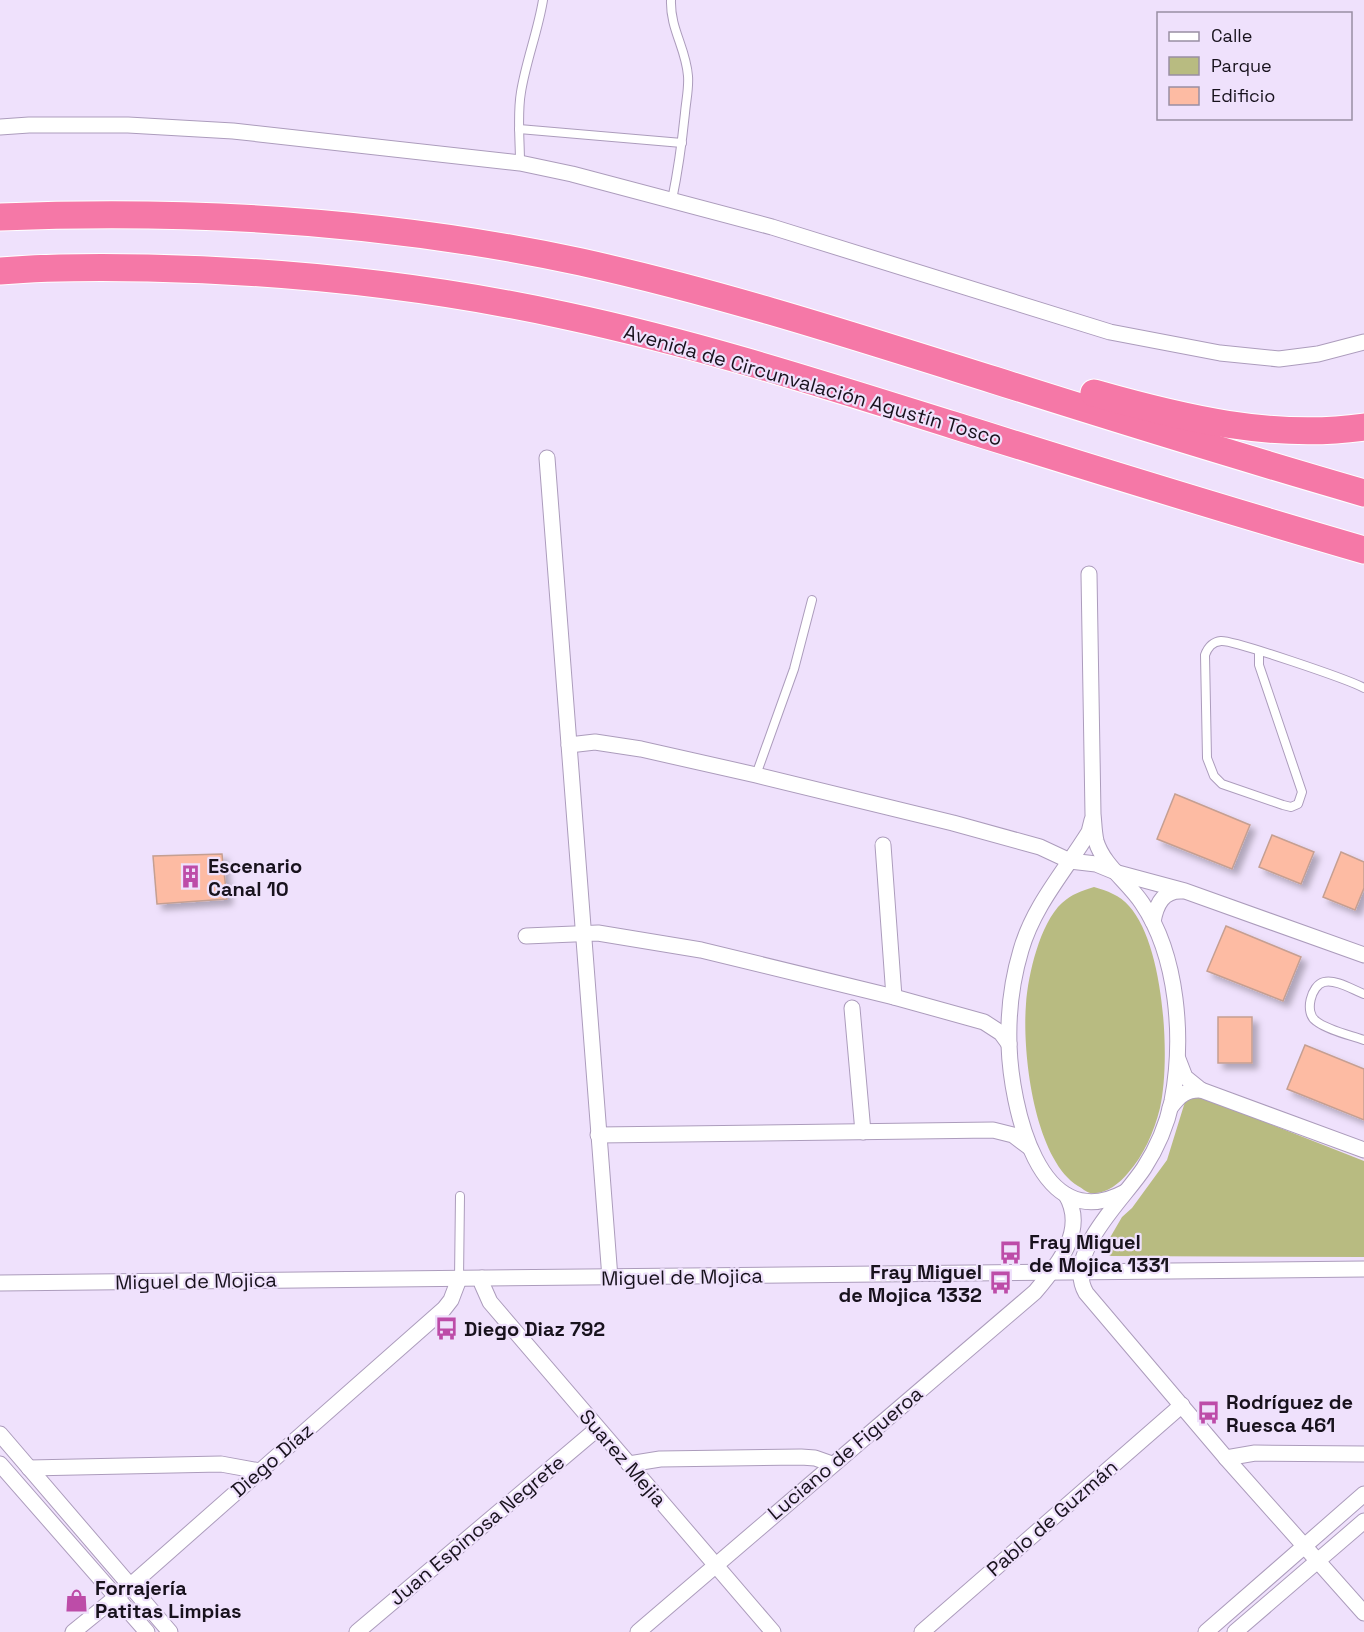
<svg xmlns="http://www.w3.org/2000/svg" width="1364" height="1632" font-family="'Space Grotesk',sans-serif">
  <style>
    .green { fill: #b8bb81 }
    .building { fill: #fdbba3; stroke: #c59f92; stroke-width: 1.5; filter: url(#shadow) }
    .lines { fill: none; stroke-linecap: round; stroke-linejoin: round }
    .service-casing { stroke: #ac9cbc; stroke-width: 10 }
    .minor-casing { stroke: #ac9cbc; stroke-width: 17 }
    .motorway-casing { stroke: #fff; stroke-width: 29 }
    .service { stroke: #fff; stroke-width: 8 }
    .minor { stroke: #fff; stroke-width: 15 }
    .motorway { stroke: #f578a7; stroke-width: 27 }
    .labels { text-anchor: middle; stroke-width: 4.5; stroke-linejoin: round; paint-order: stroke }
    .street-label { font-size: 20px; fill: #18121d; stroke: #efe1fc }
    .poi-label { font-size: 20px; font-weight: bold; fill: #18121d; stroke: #efe1fc; text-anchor: start }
  </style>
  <defs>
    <filter id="shadow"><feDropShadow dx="5.5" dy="5.5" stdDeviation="3" flood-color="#0004"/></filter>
  </defs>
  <rect width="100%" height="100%" fill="#efe1fc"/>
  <!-- green -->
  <g class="green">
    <path d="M1094,887C1107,891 1120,895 1129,906C1164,944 1171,1059 1160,1108C1154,1132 1144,1155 1128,1173C1119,1184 1105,1195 1090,1193C1086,1192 1082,1188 1078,1186C1034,1158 1022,1052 1026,1004C1028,975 1040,923 1062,903C1072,894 1081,891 1094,887Z"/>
    <polygon points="1196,1095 1364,1161 1364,1257 1111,1256 1105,1253 1104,1248 1122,1217 1132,1208 1167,1160 1184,1105 1187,1097"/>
  </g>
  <!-- building -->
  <g class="building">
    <polygon points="1175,794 1250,825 1232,869 1157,839"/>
    <polygon points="1272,835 1314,852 1301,884 1259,867"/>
    <polygon points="1341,852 1364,862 1364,888 1355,910 1323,897"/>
    <polygon points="222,854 227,899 157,904 153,856"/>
    <polygon points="1226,926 1301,957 1283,1001 1207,971"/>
    <rect x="1218" y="1017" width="34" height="46"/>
    <polygon points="1305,1045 1364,1069 1364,1120 1287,1089"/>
  </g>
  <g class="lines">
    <defs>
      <g id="service">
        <path d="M671,0C670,29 686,48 688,76C689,88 686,101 685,113C682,142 678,171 672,200"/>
        <polyline points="519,129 682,143"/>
        <path d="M520,163C520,139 517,115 521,92C526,61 538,31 543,0"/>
        <path d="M1259,651V665L1302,792L1298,804L1291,807L1283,805L1222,784L1214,776L1207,758L1205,655C1208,647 1212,642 1221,641C1233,640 1350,680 1364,688"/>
        <polyline points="756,775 794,669 812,600"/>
        <path d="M1364,994C1353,990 1336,979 1324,982C1311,985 1304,1013 1316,1021C1327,1030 1350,1035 1364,1040"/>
        <polyline points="459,1279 460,1196"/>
      </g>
      <g id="minor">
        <polyline points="0,127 29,125 128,125 233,131 520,163 572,174 772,227 1110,332 1220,353 1279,359 1318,354 1364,342"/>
        <polyline points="547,458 610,1278"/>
        <path d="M1089,574L1093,814C1094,823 1094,832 1096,841C1103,865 1128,882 1142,903C1178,956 1184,1039 1172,1101C1167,1124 1157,1148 1144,1168C1124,1199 1063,1253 1086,1293L1226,1458L1364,1613"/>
        <polyline points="569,745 595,742 641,749 756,775 953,823 1040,847 1070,861 1096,864 1118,873 1185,891 1364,955"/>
        <path d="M1092,820L1089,832C1065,871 1034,905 1021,950C1012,980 1008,1014 1009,1045C1011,1104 1038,1239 1125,1192"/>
        <polyline points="883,845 894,997"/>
        <path d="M1153,922C1156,905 1163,890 1182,891"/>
        <polyline points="526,936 598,933 701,950 894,997 984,1022 1001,1033 1009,1044"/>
        <polyline points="852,1008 863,1132"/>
        <polyline points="1201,1090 1364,1150"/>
        <path d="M1170,1108C1179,1096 1186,1089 1201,1090L1185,1077L1178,1059"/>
        <polyline points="598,1135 993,1130 1013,1135 1029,1147"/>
        <polyline points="482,1278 482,1284 490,1302 773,1632"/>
        <polyline points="0,1283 1364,1269"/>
        <polyline points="0,1434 170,1632"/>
        <polyline points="1226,1458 1255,1453 1364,1454"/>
        <polyline points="0,1464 147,1632"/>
        <polyline points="629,1464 660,1459 801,1457 815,1458 832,1464"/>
        <polyline points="29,1468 221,1464 260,1471"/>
        <polyline points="73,1632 131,1585 444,1309 451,1300 459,1279"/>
        <polyline points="357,1632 597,1429"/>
        <path d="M638,1632L1035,1292C1058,1265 1087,1230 1066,1195"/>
        <polyline points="922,1632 1182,1405"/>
        <polyline points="1206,1632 1364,1494"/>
        <polyline points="1235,1632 1364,1521"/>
      </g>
      <g id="motorway">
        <path d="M0,217C195,209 390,221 581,262C721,293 857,337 994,380C1117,419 1240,457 1364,493"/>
        <path d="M0,271C49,267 99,267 148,268C289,271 429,286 567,316C698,344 825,385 953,425C1090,468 1226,510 1364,550"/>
        <path d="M1094,393C1182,418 1272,440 1364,427"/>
      </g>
    </defs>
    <!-- service casing -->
    <use href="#service" class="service-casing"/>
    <!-- minor casing -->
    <use href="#minor" class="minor-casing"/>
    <!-- motorway casing -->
    <use href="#motorway" class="motorway-casing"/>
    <!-- service -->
    <use href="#service" class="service"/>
    <!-- minor -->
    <use href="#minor" class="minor"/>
    <!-- motorway -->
    <use href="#motorway" class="motorway"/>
  </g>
  <!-- icons -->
  <defs>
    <symbol id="building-bare" viewBox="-9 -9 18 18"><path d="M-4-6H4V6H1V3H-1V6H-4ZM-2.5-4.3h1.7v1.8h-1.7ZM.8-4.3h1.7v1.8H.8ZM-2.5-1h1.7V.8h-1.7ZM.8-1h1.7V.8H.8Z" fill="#bd4ca8" stroke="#efe1fc" stroke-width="2.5" paint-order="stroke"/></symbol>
    <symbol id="bus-bare" viewBox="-9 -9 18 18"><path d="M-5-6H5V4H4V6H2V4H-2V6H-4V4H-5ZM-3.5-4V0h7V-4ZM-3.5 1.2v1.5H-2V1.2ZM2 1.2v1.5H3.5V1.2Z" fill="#bd4ca8" stroke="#efe1fc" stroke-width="2.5" paint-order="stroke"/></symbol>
    <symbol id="shop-bare" viewBox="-9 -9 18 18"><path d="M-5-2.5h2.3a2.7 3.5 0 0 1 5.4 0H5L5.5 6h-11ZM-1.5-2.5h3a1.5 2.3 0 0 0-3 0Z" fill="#bd4ca8" stroke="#efe1fc" stroke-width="2.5" paint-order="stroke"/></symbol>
  </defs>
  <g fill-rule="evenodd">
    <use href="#building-bare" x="174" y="860" width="33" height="33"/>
    <use href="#bus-bare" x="994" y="1236" width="33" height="33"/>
    <use href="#bus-bare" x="984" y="1266" width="33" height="33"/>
    <use href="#bus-bare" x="430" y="1312" width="33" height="33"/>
    <use href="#bus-bare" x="1192" y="1396" width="33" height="33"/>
    <use href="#shop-bare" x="60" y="1584" width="33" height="33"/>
  </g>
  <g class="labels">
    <!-- street labels -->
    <g class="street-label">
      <text transform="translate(813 385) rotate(16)" y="7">Avenida de Circunvalación Agustín Tosco</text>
      <text transform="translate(682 1277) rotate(-1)" y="7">Miguel de Mojica</text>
      <text transform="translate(196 1281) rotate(-1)" y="7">Miguel de Mojica</text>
      <text transform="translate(845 1453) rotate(-40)" y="7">Luciano de Figueroa</text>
      <text transform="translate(623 1458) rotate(49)" y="7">Suarez Mejia</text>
      <text transform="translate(272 1460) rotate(-41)" y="7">Diego Díaz</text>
      <text transform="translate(1052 1518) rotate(-41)" y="7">Pablo de Guzmán</text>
      <text transform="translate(477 1530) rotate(-40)" y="7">Juan Espinosa Negrete</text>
    </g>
    <!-- poi labels -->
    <g class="poi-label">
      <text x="208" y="873">Escenario<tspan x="208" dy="23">Canal 10</tspan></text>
      <text x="1029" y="1249">Fray Miguel<tspan x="1029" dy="23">de Mojica 1331</tspan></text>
      <text x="982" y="1279" text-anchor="end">Fray Miguel<tspan x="982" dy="23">de Mojica 1332</tspan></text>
      <text x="464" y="1336">Diego Diaz 792</text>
      <text x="1226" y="1409">Rodríguez de<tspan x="1226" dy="23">Ruesca 461</tspan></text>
      <text x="95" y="1595">Forrajería<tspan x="95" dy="23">Patitas Limpias</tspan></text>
    </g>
  </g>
  <!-- legend -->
  <rect x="1157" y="12" width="195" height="108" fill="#efe1fc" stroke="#998ea3" stroke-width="1.5"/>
  <rect x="1169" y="32" width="30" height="9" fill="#ffffff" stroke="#998ea3" stroke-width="1.5"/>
  <text x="1211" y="42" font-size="18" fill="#18121d">Calle</text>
  <rect x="1169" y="57" width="30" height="18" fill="#b8bb81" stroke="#998ea3" stroke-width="1.5"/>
  <text x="1211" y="72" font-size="18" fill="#18121d">Parque</text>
  <rect x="1169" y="87" width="30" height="18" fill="#fdbba3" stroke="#998ea3" stroke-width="1.5"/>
  <text x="1211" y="102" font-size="18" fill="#18121d">Edificio</text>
</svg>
